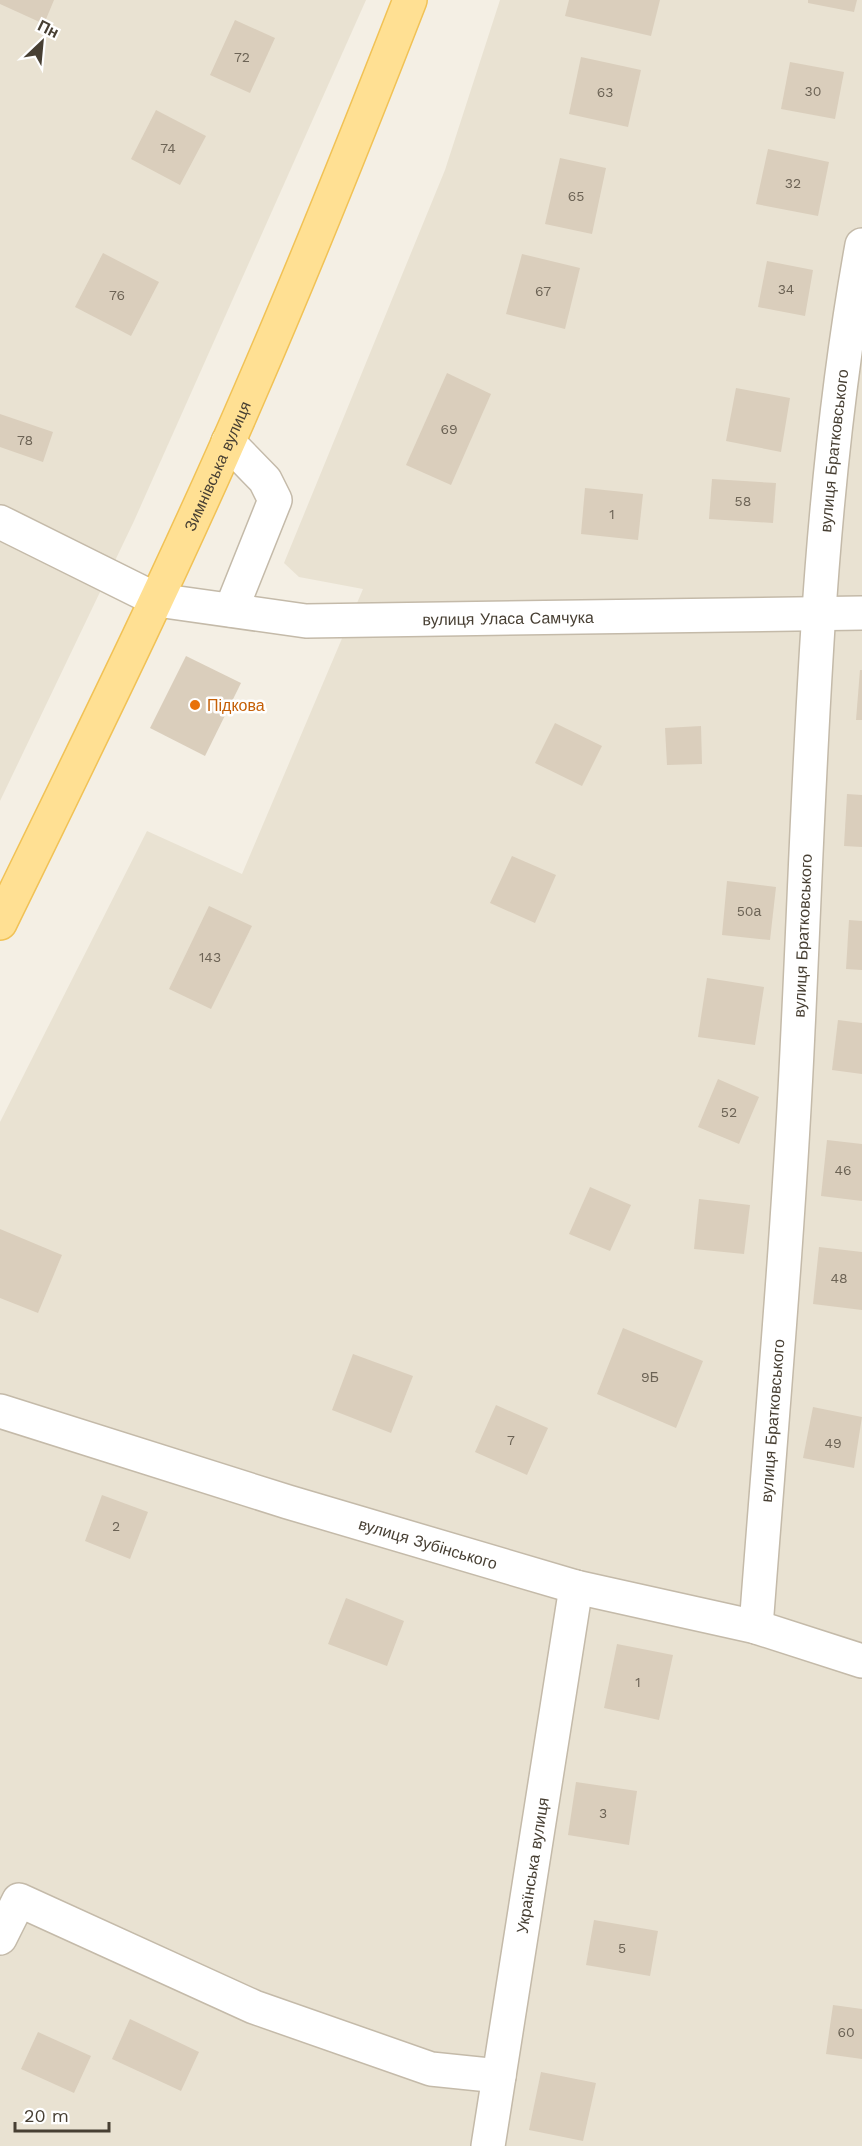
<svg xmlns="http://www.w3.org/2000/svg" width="862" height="2146" font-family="'Work Sans',sans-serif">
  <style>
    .residential { fill: #e9e2d2 }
    .building { fill: #dacebc }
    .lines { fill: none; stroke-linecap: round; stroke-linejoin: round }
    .minor-casing { stroke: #c4baa9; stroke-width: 36 }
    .major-casing { stroke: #f1c256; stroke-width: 36 }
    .minor { stroke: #fff; stroke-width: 33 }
    .major { stroke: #ffe093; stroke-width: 33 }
    .food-dot { fill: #e8710a; stroke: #fff; stroke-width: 2 }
    .labels { text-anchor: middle; stroke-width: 5; stroke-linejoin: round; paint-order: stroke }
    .number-label { font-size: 14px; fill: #6c6355 }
    .street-label { font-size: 16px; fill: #473f33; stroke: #fff }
    .food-label { font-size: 16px; fill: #c56008; stroke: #fff; text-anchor: start }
  </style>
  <rect width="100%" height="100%" fill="#f4efe4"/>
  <!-- residential -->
  <g class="residential">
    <polygon points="0,0 366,0 134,521 0,801"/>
    <polygon points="500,0 862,0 862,2146 0,2146 0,1122 147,831 242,874 363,589 299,577 284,563 445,170"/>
  </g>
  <!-- building -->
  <g class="building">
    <polygon points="0,0 54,0 44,24 0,4"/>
    <polygon points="569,0 660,0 651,36 565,16"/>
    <polygon points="808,0 857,0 854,12 808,3"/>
    <polygon points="235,20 275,38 250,93 210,75"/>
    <polygon points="581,57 641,70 628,127 569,114"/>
    <polygon points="790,62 844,72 835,119 781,109"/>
    <polygon points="156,110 206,136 180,185 131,159"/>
    <polygon points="768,149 829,162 818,216 756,204"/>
    <polygon points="560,158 606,168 592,234 545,224"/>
    <polygon points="103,253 159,282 131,336 75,307"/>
    <polygon points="522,254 580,268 565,329 506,314"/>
    <polygon points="767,261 813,270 805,316 758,307"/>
    <polygon points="447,373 491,394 451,485 406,465"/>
    <polygon points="736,388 790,398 781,452 726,441"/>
    <polygon points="0,414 53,432 43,462 0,447"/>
    <polygon points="712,479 776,483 773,523 709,519"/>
    <polygon points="585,488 643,494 638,540 581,534"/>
    <polygon points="186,656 241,683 205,756 150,728"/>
    <polygon points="860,670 862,670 862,720 856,720"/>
    <polygon points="555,723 602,746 582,786 535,763"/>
    <polygon points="701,726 702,764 667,765 665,728"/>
    <polygon points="847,794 862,795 862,847 844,846"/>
    <polygon points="512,856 556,875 535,923 490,903"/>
    <polygon points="727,881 776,887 770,940 722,935"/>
    <polygon points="209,906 252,926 211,1009 169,989"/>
    <polygon points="849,920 862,921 862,970 846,969"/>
    <polygon points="707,978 764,987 755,1045 698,1037"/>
    <polygon points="838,1020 862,1023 862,1074 832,1070"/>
    <polygon points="718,1079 759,1097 739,1144 698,1127"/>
    <polygon points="827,1140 862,1144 862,1201 821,1196"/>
    <polygon points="590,1187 631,1205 610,1251 569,1234"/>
    <polygon points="699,1199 750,1205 744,1254 694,1249"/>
    <polygon points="0,1229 62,1255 38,1313 0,1298"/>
    <polygon points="819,1247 862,1252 862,1310 813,1304"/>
    <polygon points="623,1328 703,1361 676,1428 597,1394"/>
    <polygon points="353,1354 413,1376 391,1433 332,1410"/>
    <polygon points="496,1405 548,1428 527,1475 475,1452"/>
    <polygon points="813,1407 862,1417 854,1468 803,1458"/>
    <polygon points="102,1495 148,1512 130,1559 85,1541"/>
    <polygon points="346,1598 404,1621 387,1666 328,1644"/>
    <polygon points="617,1644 673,1655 659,1720 604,1708"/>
    <polygon points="576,1782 637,1791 629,1845 568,1835"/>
    <polygon points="594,1920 658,1931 650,1976 586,1965"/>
    <polygon points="833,2005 862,2009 862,2059 826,2054"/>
    <polygon points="130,2019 199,2052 181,2091 112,2059"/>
    <polygon points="38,2032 91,2056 74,2093 21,2069"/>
    <polygon points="541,2072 596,2083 583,2141 529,2130"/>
  </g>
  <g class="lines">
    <defs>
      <g id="minor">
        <polyline points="228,442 265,480 275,500 231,610"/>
        <path id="s1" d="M0,522L157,600L306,621L862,613"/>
        <path id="s2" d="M0,1411L288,1502L576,1587L756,1627L862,1661"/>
        <path id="s3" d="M756,1627C771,1428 789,1229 798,1030C811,768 815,504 862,245"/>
        <polyline points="0,1938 19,1900 254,2007 431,2069 499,2076"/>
        <path id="s4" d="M488,2146L576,1587"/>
      </g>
      <g id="major">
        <path id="s5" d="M0,923C86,747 173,571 251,390C307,261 359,131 410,0"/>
      </g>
    </defs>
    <!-- minor casing -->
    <use href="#minor" class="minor-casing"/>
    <!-- major casing -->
    <use href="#major" class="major-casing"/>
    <!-- minor -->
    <use href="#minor" class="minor"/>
    <!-- major -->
    <use href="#major" class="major"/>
  </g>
  <!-- markers -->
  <circle class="food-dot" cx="195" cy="705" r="6"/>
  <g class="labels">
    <!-- number labels -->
    <g class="number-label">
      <text x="242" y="62">72</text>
      <text x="813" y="96">30</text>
      <text x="605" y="97">63</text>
      <text x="168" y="153">74</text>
      <text x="793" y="188">32</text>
      <text x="576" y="201">65</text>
      <text x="786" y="294">34</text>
      <text x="543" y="296">67</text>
      <text x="117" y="300">76</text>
      <text x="449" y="434">69</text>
      <text x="25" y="445">78</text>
      <text x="743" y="506">58</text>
      <text x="612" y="519">1</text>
      <text x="749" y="916">50а</text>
      <text x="210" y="962">143</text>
      <text x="729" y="1117">52</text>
      <text x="843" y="1175">46</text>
      <text x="839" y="1283">48</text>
      <text x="650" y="1382">9Б</text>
      <text x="511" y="1445">7</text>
      <text x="833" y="1448">49</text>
      <text x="116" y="1531">2</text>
      <text x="638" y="1687">1</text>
      <text x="603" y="1818">3</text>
      <text x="622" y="1953">5</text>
      <text x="846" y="2037">60</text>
    </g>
    <!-- street labels -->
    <g class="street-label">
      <text dy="6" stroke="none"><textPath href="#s3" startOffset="1179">вулиця Братковського</textPath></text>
      <text dy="6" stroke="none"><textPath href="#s5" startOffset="506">Зимнівська вулиця</textPath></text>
      <text dy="6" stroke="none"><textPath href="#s1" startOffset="528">вулиця Уласа Самчука</textPath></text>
      <text dy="6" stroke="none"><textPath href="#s3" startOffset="693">вулиця Братковського</textPath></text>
      <text dy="6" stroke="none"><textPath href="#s3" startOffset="207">вулиця Братковського</textPath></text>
      <text dy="6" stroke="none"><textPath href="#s2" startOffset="448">вулиця Зубінського</textPath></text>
      <text dy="6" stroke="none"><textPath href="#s4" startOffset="284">Українська вулиця</textPath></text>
    </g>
    <!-- food labels -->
    <g class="food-label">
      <text x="207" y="711">Підкова</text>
    </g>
  </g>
  <!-- north arrow -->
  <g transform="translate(42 42) rotate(26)" stroke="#ffffff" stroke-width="4.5" paint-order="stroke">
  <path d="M0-4.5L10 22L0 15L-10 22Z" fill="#473f33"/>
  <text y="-9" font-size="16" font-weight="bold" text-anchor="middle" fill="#473f33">Пн</text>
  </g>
  <!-- scale -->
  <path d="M15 2122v9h94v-9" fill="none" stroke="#473f33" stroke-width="3"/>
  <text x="24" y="2122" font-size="18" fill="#473f33" stroke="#ffffff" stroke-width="4.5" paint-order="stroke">20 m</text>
</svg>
